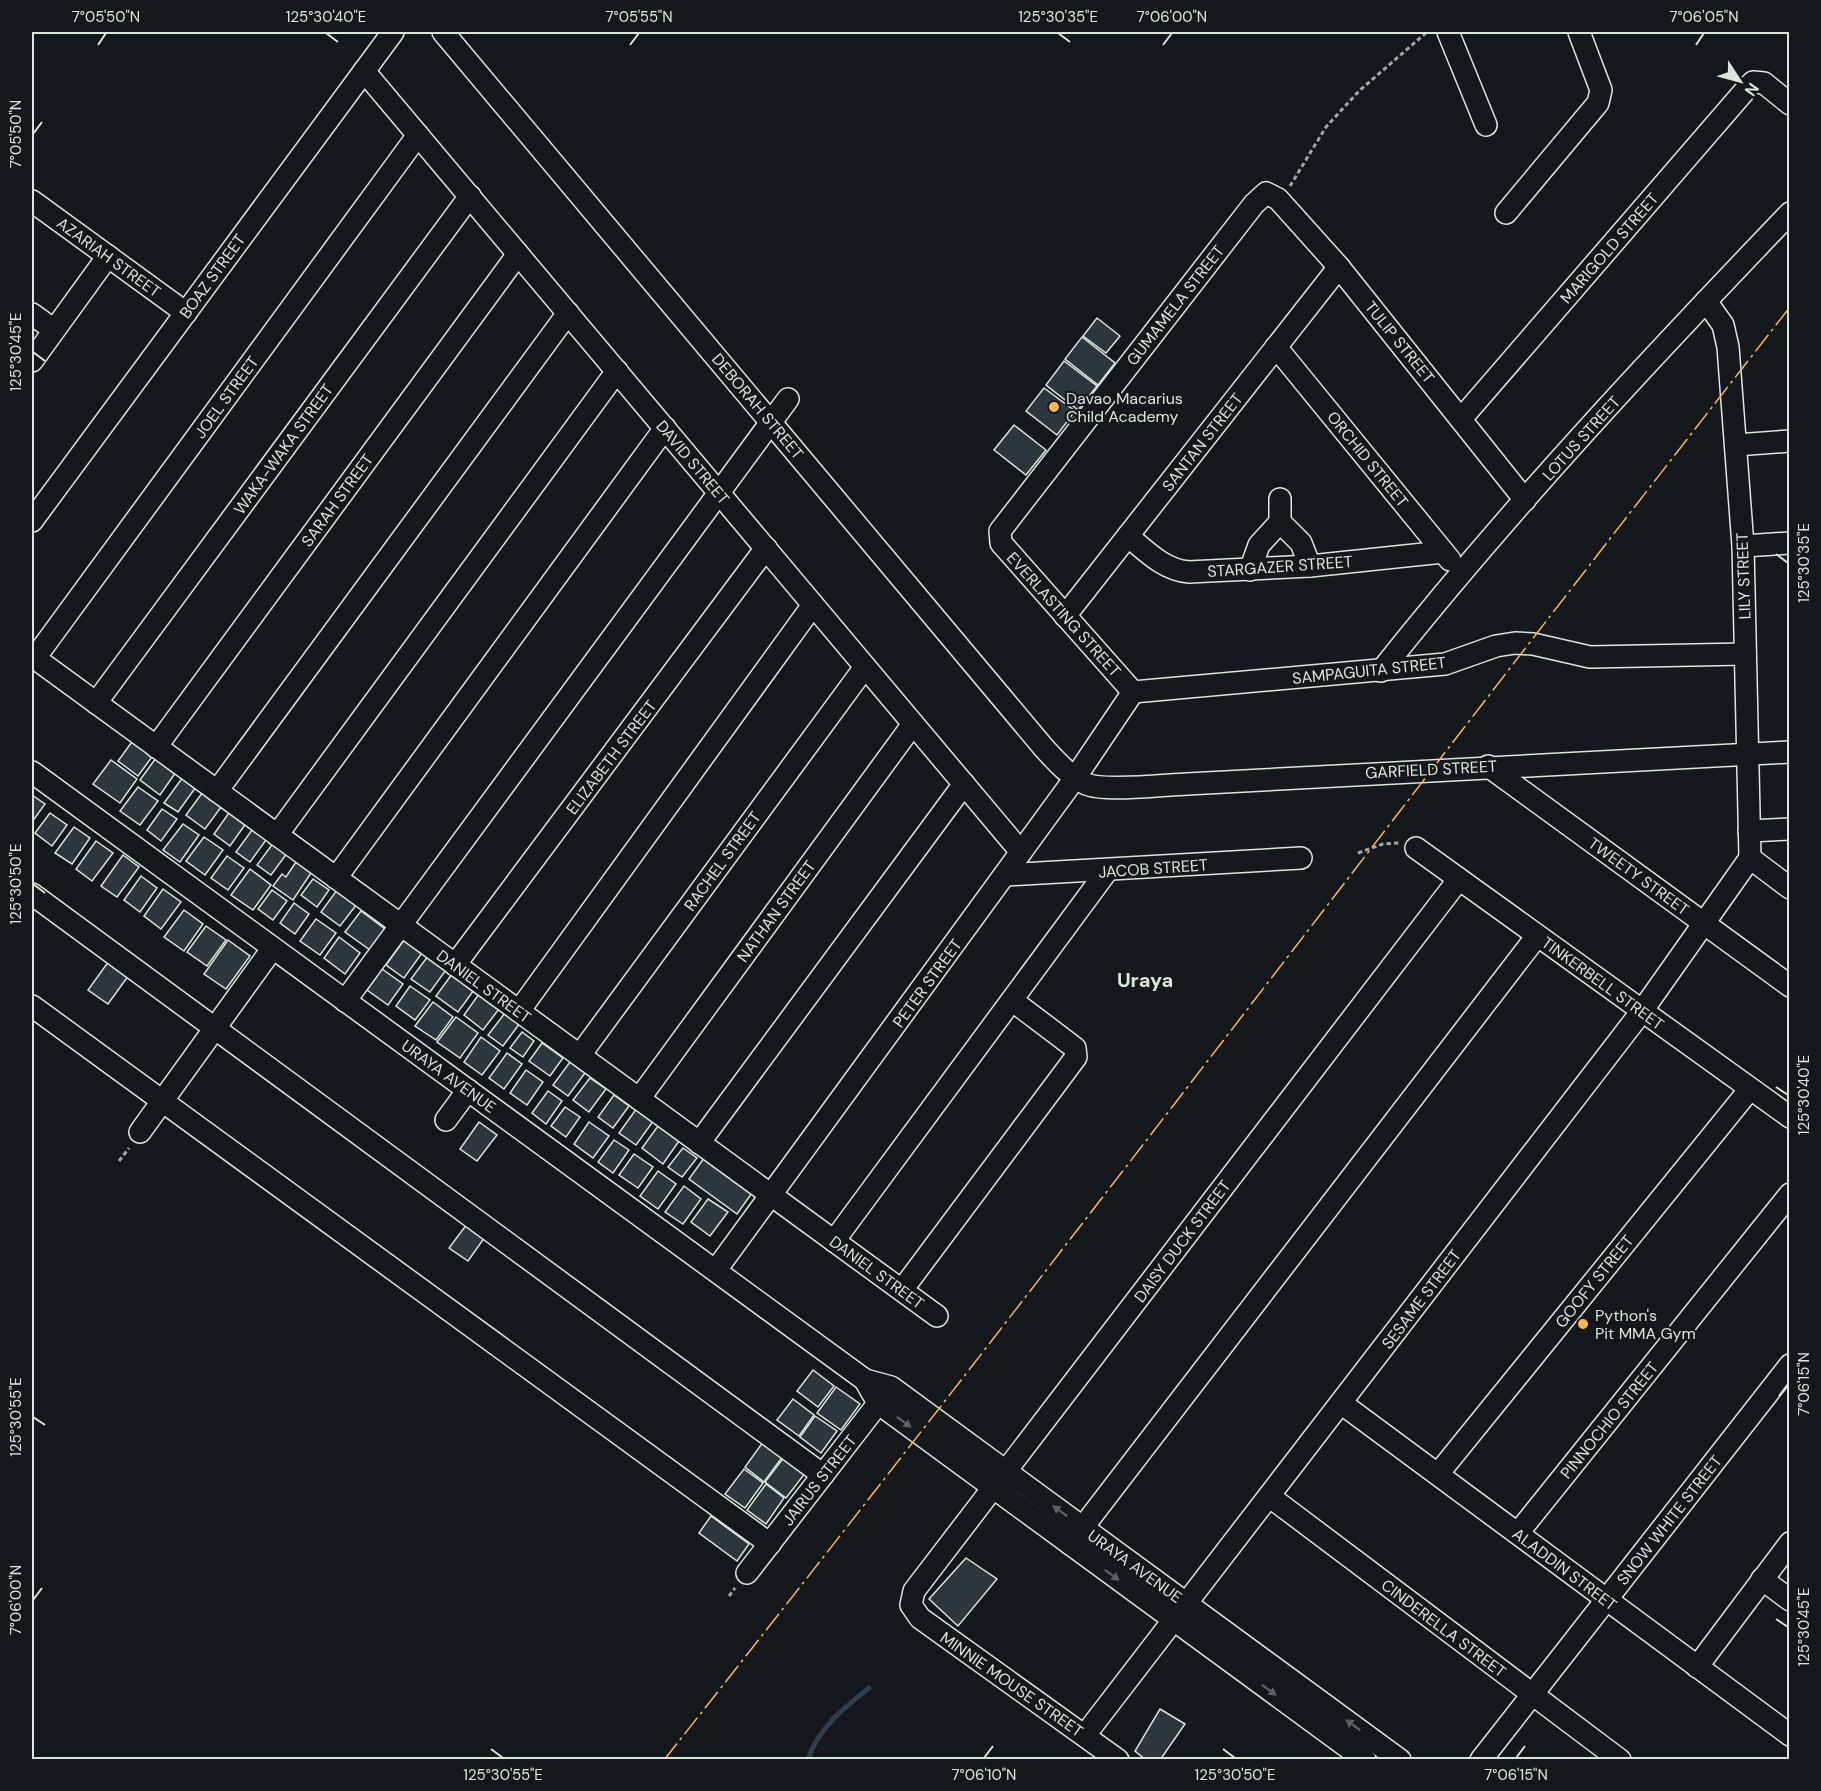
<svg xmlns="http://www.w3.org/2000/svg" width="1821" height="1791" font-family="'DM Sans',sans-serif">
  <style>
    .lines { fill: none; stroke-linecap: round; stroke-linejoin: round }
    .stream { stroke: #2f3f4d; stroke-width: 5 }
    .building { fill: #2c363c; stroke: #d8e6dc; stroke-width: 1.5 }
    .minor-casing { stroke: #d8e6dc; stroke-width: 24 }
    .path { stroke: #9da8a2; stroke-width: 3; stroke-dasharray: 4.5 3; stroke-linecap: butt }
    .minor { stroke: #14181c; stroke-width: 21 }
    .power { stroke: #ffb74d; stroke-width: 1.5; stroke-dasharray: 21 4.5 3 4.5; stroke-linecap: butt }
    .oneway { fill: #59605f }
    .ticks { fill: none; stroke: #d8e6dc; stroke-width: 2 }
    .poi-dot { fill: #ffb74d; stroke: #14181c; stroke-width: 2 }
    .labels { text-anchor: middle; stroke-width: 4.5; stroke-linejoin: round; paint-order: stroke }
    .street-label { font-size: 16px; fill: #d8e6dc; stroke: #14181c }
    .poi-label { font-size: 16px; fill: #d8e6dc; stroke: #14181c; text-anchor: start }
    .quarter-label { font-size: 20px; font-weight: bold; fill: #d8e6dc; stroke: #14181c }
    .neatline { fill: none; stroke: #d8e6dc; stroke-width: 2 }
    .ticks-label { font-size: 15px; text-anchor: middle; fill: #d8e6dc }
  </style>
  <rect width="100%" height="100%" fill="#14181c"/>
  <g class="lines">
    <!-- stream -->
    <path class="stream" d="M808,1760C817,1729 845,1707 869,1688"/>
  </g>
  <!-- building -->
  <g class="building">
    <polygon points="1097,318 1120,336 1106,353 1083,336"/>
    <polygon points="1082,337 1115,363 1098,385 1065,359"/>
    <polygon points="1064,361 1097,386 1078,410 1046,385"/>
    <polygon points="1044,388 1075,411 1057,435 1026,411"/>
    <polygon points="1014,425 1046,450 1026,475 994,450"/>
    <polygon points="134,739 154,754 138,776 118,761"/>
    <polygon points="156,758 176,772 160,795 140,780"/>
    <polygon points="111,760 137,779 120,803 93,784"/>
    <polygon points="183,777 196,787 178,812 164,803"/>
    <polygon points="138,787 158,801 140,825 120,811"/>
    <polygon points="205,789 224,803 205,829 186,815"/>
    <polygon points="32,795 45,804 32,822"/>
    <polygon points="162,809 177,819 161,841 147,830"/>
    <polygon points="231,810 247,822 230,846 214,834"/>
    <polygon points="50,813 67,825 52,846 35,833"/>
    <polygon points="183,824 199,835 180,862 163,850"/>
    <polygon points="74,827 90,838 72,864 55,853"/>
    <polygon points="252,830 266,840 250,862 236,852"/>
    <polygon points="204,837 223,850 205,875 186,861"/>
    <polygon points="96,841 113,853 92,881 76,869"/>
    <polygon points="274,842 288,852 271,875 257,865"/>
    <polygon points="123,855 139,867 117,897 101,886"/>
    <polygon points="227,856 244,868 228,890 211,878"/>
    <polygon points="296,862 311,873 293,900 273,886 282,874 286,877"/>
    <polygon points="250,869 271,885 253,910 231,895"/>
    <polygon points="141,876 157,888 140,912 124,900"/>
    <polygon points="313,879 329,890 317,907 301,895"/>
    <polygon points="163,889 181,902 161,929 144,916"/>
    <polygon points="272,890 287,901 273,920 258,909"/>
    <polygon points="337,890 357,904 340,926 321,912"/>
    <polygon points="294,903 309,914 295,934 280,923"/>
    <polygon points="184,910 203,924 184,951 164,937"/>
    <polygon points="361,911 385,929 370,950 345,932"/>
    <polygon points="316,919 336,933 320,955 300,941"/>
    <polygon points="206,926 226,940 207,966 187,952"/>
    <polygon points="339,937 360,953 345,974 324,958"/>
    <polygon points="228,940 250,956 226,989 204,974"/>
    <polygon points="404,940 422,953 404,978 386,965"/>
    <polygon points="428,956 446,970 430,992 411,979"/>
    <polygon points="109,961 129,975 108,1004 88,990"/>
    <polygon points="382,969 403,984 388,1005 367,990"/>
    <polygon points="452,974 474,990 458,1012 436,996"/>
    <polygon points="410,986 430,1000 415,1020 396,1006"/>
    <polygon points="479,994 499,1009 483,1030 464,1015"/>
    <polygon points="433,1002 453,1017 436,1040 415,1026"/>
    <polygon points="505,1013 520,1023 503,1046 488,1035"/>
    <polygon points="456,1017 478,1033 460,1058 437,1042"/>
    <polygon points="522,1032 534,1041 523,1057 510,1048"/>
    <polygon points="481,1037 500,1051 482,1075 464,1062"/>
    <polygon points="542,1043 563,1058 550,1076 529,1061"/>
    <polygon points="507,1053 522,1064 504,1089 489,1078"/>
    <polygon points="570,1062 585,1073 568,1096 553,1085"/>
    <polygon points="526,1070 543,1082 527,1105 510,1093"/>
    <polygon points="590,1078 606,1089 589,1112 573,1100"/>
    <polygon points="548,1091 562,1101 546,1124 532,1113"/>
    <polygon points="614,1095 629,1106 613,1128 598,1117"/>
    <polygon points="565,1107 580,1117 566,1137 551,1126"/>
    <polygon points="637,1108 654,1120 636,1145 619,1133"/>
    <polygon points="479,1122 497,1135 477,1161 460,1149"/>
    <polygon points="589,1122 609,1136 593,1158 574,1144"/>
    <polygon points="658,1126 679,1141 663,1164 642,1148"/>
    <polygon points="614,1140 629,1150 613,1173 598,1162"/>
    <polygon points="683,1148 697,1158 682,1177 668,1167"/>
    <polygon points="634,1154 653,1167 638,1188 619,1175"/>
    <polygon points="704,1158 752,1193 737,1214 689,1179"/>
    <polygon points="658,1171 676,1184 658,1209 640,1196"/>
    <polygon points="684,1186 701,1199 683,1224 665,1212"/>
    <polygon points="708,1199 728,1212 710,1236 691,1222"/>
    <polygon points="467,1224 485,1237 468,1261 449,1248"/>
    <polygon points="813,1370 834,1386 818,1407 797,1391"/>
    <polygon points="836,1387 860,1404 841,1430 817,1413"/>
    <polygon points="793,1399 814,1415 799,1436 777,1420"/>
    <polygon points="815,1416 837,1431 821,1453 800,1437"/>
    <polygon points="763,1442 783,1456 764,1482 745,1467"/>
    <polygon points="785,1456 806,1472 786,1498 765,1482"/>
    <polygon points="744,1469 763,1483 745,1508 725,1494"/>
    <polygon points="766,1484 784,1498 766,1524 747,1510"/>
    <polygon points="711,1516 749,1544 737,1561 699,1533"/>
    <polygon points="966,1558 997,1579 958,1626 929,1599"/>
    <polygon points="1160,1709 1185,1724 1160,1760 1146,1760 1135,1751"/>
  </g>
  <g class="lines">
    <defs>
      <g id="minor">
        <path d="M443,32L1044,748C1056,761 1069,776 1086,784C1105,792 1163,785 1187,784L1790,752"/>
        <polyline points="1448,32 1486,125"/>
        <polyline points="364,71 1021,852"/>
        <polyline points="32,201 186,313"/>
        <polyline points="1506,213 1598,103 1601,90 1579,32"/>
        <polyline points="1706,301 1723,325 1728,347 1743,546 1750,858"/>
        <polyline points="32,314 54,330"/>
        <polyline points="1276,347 1450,560"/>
        <polyline points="32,361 108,256"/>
        <polyline points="1461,419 1748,87 1753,82 1764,83 1790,104"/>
        <polyline points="1736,445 1790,441"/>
        <polyline points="1280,499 1280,522"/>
        <polyline points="32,521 393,32"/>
        <path d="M1128,536C1146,551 1164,570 1189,572L1310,566L1443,552"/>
        <polyline points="1743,546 1790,543"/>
        <polyline points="1250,570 1259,545 1280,522 1301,543 1310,566"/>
        <polyline points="1065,616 1339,267"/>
        <polyline points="32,656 937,1316"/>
        <polyline points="35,658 418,135"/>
        <path d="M1381,671C1508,511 1648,361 1790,213"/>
        <polyline points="1133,692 1001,543 1000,531 1254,204 1266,193 1278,199 1339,267 1525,500"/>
        <polyline points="1133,692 1445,664 1496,646 1515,643 1533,644 1590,657 1745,654"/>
        <polyline points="96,703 470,196"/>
        <polyline points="156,747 518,254"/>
        <polyline points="1488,766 1790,986"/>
        <polyline points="32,772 865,1380 891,1387 1400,1760"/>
        <polyline points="217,791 568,313"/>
        <polyline points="1749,831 1790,829"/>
        <polyline points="277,835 617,371"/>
        <polyline points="1416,848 1790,1117"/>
        <polyline points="1750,858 1790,888"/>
        <polyline points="1005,875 1301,858"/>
        <polyline points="336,878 665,428"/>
        <polyline points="32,894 823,1475"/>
        <polyline points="455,965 766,548"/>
        <polyline points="345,1001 788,399"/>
        <polyline points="32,1006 770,1544"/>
        <polyline points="519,1011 813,605"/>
        <polyline points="580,1055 865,667"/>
        <polyline points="639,1099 913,724"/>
        <polyline points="446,1120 468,1090"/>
        <polyline points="140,1132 272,949"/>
        <polyline points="699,1143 964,784"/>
        <polyline points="834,1241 1107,871"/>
        <polyline points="716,1270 1075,778 1133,692"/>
        <polyline points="902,1290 1076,1057 1075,1048 1013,1001"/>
        <polyline points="865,1380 878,1403 1365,1760"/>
        <polyline points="1341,1403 1790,1735"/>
        <polyline points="1438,1474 1750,1089"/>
        <polyline points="1269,1496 1620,1760"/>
        <polyline points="1518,1533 1790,1194"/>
        <polyline points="1070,1544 1537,936"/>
        <polyline points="747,1573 887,1392"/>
        <polyline points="1762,1579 1790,1600"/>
        <polyline points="1697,1667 1790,1543"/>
        <polyline points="1085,1735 1642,1011 1750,858"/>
        <polyline points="1118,1760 920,1618 911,1605 914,1591 1459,879"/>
        <polyline points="1481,1760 1790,1365"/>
      </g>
    </defs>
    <!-- minor casing -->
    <use href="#minor" class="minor-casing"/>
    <!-- path -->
    <g class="path">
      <polyline points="1290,186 1326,127 1359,91 1427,32"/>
      <polyline points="1358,853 1383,844 1399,843"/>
      <polyline points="119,1161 129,1148"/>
      <polyline points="729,1596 735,1588"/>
    </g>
    <!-- minor -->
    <use href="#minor" class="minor"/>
    <!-- power -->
    <path class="power" d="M664,1760C1044,1279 1413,790 1790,307"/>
  </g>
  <!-- one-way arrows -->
  <defs><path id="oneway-solid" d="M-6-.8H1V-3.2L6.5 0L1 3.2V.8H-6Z" transform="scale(1.5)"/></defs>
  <g class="oneway">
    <use href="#oneway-solid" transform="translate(904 1422) rotate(36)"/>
    <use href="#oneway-solid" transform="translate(1060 1511) rotate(-144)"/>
    <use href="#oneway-solid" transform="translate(1112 1575) rotate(36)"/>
    <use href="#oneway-solid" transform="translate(1269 1690) rotate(36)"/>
    <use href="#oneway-solid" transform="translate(1353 1725) rotate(-144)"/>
  </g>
  <!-- ticks -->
  <path class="ticks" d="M326,33L338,42M1058,33L1070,42M98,45L106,33M630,45L639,33M1163,45L1172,33M1696,45L1704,33M33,134L42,122M33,352L45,361M1776,554L1788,563M33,884L45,893M1776,1087L1788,1095M1779,1396L1788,1384M33,1417L45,1425M33,1600L42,1588M1776,1619L1788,1627M491,1749L503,1758M1223,1749L1235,1758M984,1758L993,1746M1516,1758L1525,1746"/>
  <!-- markers -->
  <g class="poi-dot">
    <circle cx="1054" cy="407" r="6"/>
    <circle cx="1583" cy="1324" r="6"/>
  </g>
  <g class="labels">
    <!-- street labels -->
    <g class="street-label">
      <text transform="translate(1609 248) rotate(-49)" y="6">MARIGOLD STREET</text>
      <text transform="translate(109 257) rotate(36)" y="6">AZARIAH STREET</text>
      <text transform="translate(212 276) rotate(-54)" y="6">BOAZ STREET</text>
      <text transform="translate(1175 305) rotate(-52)" y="6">GUMAMELA STREET</text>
      <text transform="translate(1400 342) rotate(51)" y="6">TULIP STREET</text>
      <text transform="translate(226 397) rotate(-54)" y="6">JOEL STREET</text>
      <text transform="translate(758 406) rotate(50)" y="6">DEBORAH STREET</text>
      <text transform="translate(1581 438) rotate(-48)" y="6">LOTUS STREET</text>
      <text transform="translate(1202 442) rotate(-52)" y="6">SANTAN STREET</text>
      <text transform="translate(283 449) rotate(-54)" y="6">WAKA-WAKA STREET</text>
      <text transform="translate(1368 459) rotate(51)" y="6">ORCHID STREET</text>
      <text transform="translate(693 462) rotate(50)" y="6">DAVID STREET</text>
      <text transform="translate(337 500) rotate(-54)" y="6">SARAH STREET</text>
      <text transform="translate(1280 566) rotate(-4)" y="6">STARGAZER STREET</text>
      <text transform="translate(1743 576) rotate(-92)" y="6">LILY STREET</text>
      <text transform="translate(1064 614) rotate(48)" y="6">EVERLASTING STREET</text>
      <text transform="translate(1369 670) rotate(-6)" y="6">SAMPAGUITA STREET</text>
      <text transform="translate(611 757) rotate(-53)" y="6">ELIZABETH STREET</text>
      <text transform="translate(1431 769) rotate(-3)" y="6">GARFIELD STREET</text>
      <text transform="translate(722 861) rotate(-54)" y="6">RACHEL STREET</text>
      <text transform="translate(1153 868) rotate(-4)" y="6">JACOB STREET</text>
      <text transform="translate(1639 876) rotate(36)" y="6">TWEETY STREET</text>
      <text transform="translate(776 911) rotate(-54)" y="6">NATHAN STREET</text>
      <text transform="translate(927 983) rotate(-54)" y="6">PETER STREET</text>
      <text transform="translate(1603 983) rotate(36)" y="6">TINKERBELL STREET</text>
      <text transform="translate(484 986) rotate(36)" y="6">DANIEL STREET</text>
      <text transform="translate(449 1076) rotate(36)" y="6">URAYA AVENUE</text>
      <text transform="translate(1182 1241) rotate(-53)" y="6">DAISY DUCK STREET</text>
      <text transform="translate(877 1272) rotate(36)" y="6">DANIEL STREET</text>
      <text transform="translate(1594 1281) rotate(-51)" y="6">GOOFY STREET</text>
      <text transform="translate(1421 1299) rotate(-53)" y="6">SESAME STREET</text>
      <text transform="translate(1609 1420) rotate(-51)" y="6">PINNOCHIO STREET</text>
      <text transform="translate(819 1480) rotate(-52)" y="6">JAIRUS STREET</text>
      <text transform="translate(1669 1520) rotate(-52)" y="6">SNOW WHITE STREET</text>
      <text transform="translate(1135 1566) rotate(36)" y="6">URAYA AVENUE</text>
      <text transform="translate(1565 1569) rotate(37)" y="6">ALADDIN STREET</text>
      <text transform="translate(1444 1628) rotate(37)" y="6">CINDERELLA STREET</text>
      <text transform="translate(1012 1684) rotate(35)" y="6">MINNIE MOUSE STREET</text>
    </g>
    <!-- poi labels -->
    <g class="poi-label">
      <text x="1066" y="404">Davao Macarius<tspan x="1066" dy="18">Child Academy</tspan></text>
      <text x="1595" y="1321">Python's<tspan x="1595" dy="18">Pit MMA Gym</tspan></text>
    </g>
    <!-- quarter labels -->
    <g class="quarter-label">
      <text x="1145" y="987">Uraya</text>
    </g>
  </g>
  <!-- border -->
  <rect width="1821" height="1791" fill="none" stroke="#14181c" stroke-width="66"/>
  <!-- north arrow -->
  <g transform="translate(1740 81) rotate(126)" stroke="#14181c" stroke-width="4.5" paint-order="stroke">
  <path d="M0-4.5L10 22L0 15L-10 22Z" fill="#d8e6dc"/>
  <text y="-9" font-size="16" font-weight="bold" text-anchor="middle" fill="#d8e6dc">N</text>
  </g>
  <rect x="33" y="33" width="1755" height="1725" class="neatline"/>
  <g class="ticks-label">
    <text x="106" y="22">7°05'50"N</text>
    <text x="326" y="22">125°30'40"E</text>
    <text x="639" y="22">7°05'55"N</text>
    <text x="1058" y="22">125°30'35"E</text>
    <text x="1172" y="22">7°06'00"N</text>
    <text x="1704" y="22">7°06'05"N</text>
    <text transform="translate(16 134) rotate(-90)" y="5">7°05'50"N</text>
    <text transform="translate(16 352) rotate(-90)" y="5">125°30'45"E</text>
    <text transform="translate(1804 563) rotate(-90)" y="5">125°30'35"E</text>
    <text transform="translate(16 884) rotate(-90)" y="5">125°30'50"E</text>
    <text transform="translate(1804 1095) rotate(-90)" y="5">125°30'40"E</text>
    <text transform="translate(1804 1384) rotate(-90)" y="5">7°06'15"N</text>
    <text transform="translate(16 1417) rotate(-90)" y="5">125°30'55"E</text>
    <text transform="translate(16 1600) rotate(-90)" y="5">7°06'00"N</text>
    <text transform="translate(1804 1627) rotate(-90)" y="5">125°30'45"E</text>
    <text x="503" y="1780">125°30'55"E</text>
    <text x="984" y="1780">7°06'10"N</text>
    <text x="1235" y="1780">125°30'50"E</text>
    <text x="1516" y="1780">7°06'15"N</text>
  </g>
</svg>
